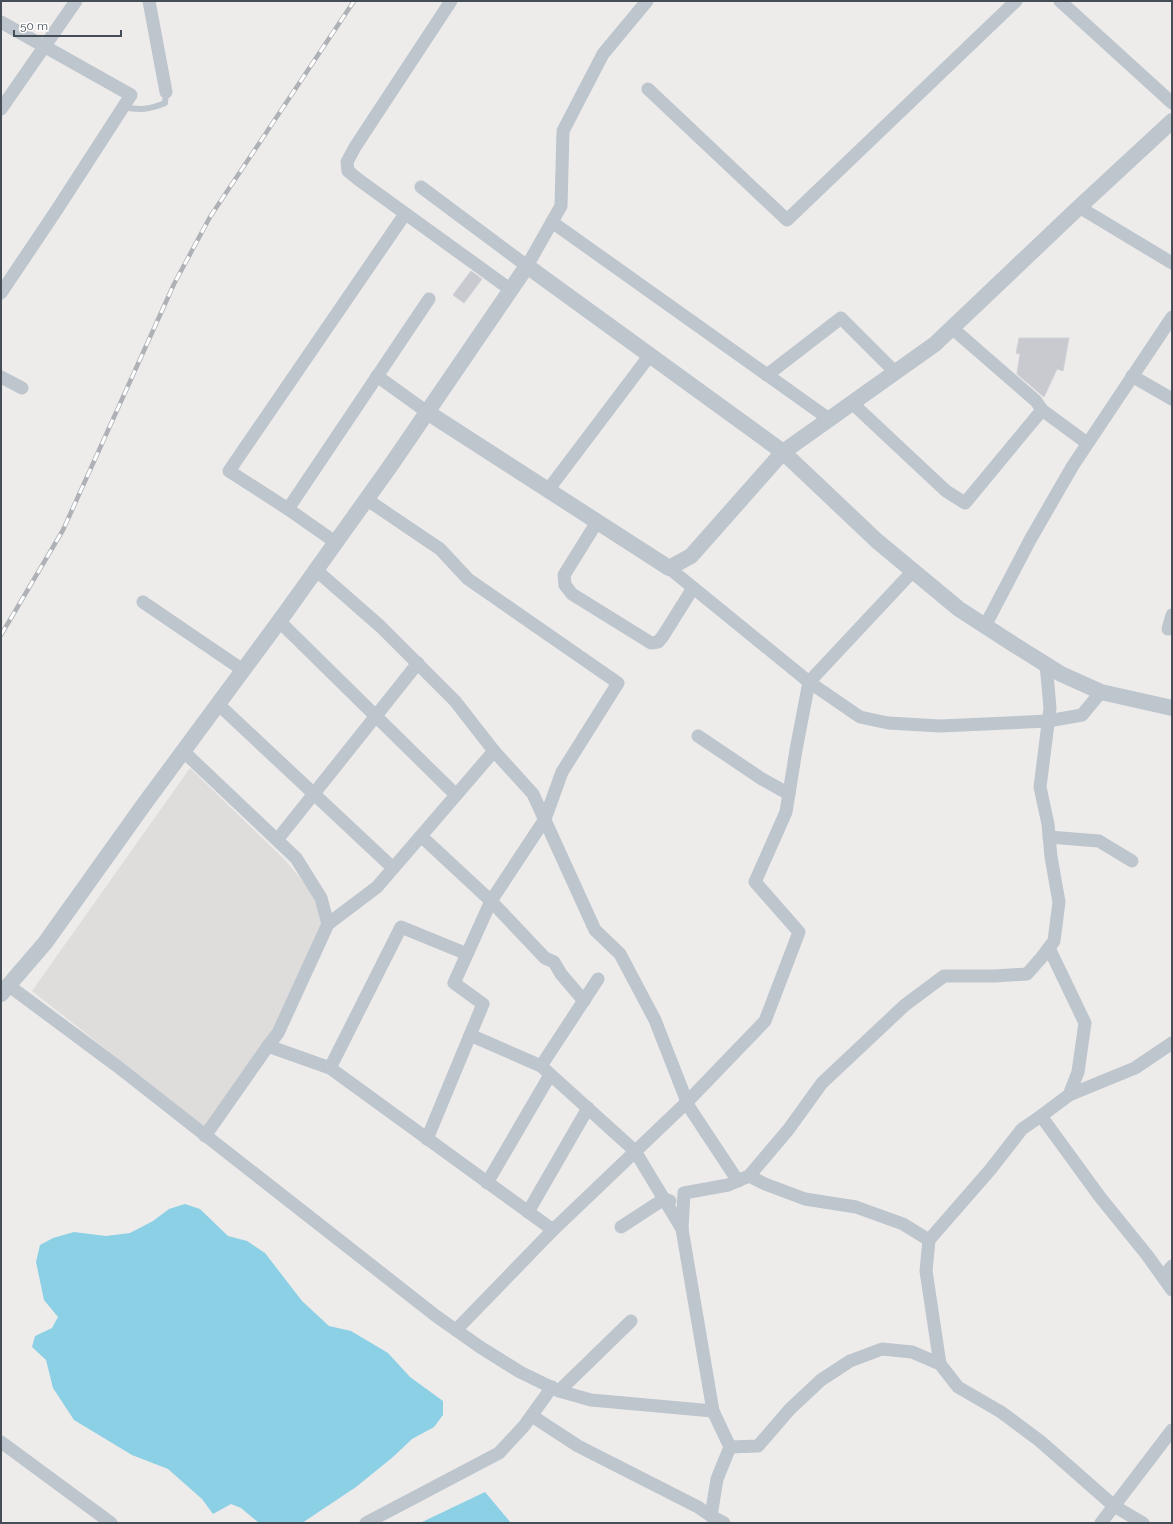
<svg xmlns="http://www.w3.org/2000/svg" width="1173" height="1524" font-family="Raleway,sans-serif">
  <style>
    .education { fill: #dfdcdc }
    .water { fill: #8bd0e4 }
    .building { fill: #c8cad0; stroke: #d0d1d7 }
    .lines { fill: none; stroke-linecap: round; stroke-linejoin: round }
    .service { stroke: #bdc5cd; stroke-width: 6 }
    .minor { stroke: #bdc5cd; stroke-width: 13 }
    .tertiary { stroke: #bdc5cd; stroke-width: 16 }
    .rail-casing { stroke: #aeb1b5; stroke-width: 4.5 }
    .rail { stroke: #fff; stroke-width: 3; stroke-dasharray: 9; stroke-linecap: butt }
  </style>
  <rect width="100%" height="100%" fill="#eeebeb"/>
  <!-- education -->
  <polygon class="education" points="190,768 284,859 317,898 324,923 273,1032 206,1128 32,991"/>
  <!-- water -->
  <g class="water">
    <polygon points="185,1204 200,1209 228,1236 247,1241 265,1253 302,1301 329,1326 351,1331 388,1353 410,1377 443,1401 443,1415 434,1427 412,1439 393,1457 356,1487 302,1523 259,1523 241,1508 231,1504 213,1514 202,1499 168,1469 132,1455 74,1420 53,1388 46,1360 32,1347 35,1336 52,1328 58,1317 44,1300 36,1262 40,1245 53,1238 74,1232 106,1236 130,1233 153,1221 169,1209"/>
    <polygon points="485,1492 511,1523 420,1523"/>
  </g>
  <!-- building -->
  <g class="building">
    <polygon points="471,271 482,279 464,303 453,295"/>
    <polygon points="1019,338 1069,338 1063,371 1057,369 1044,397 1017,374 1020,354 1016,353"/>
  </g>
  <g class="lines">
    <!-- service -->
    <path class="service" d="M122,107C140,110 149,110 165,103L166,92"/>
    <!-- minor -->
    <g class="minor">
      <polyline points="149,1 166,92"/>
      <polyline points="451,1 355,147 347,162 348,171 359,180 511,290"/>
      <polyline points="1060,1 1172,103"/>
      <polyline points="1,22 131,95 56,211 1,293"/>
      <polyline points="648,89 787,220 1016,1"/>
      <polyline points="1,109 76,1"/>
      <polyline points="421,187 527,266 561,206 563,131 603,54 647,1"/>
      <polyline points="1079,207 1172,263"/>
      <polyline points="552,222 829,419"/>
      <polyline points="952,328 1036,401 1042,410 1087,443"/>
      <polyline points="767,375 841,318 895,372"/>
      <polyline points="377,376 427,412"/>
      <polyline points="1132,376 1172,399"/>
      <polyline points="1,377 22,388"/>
      <polyline points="852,403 946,491 965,503 1042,410"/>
      <polyline points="548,490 650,355"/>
      <polyline points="366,499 440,549 468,579 618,683 562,772 545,819 491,901 454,983 483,1004 427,1139"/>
      <polyline points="288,509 429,299"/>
      <polyline points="597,522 564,575 565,585 572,594 651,643 658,642 663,636 693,588"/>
      <polyline points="335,542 288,509 229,471 405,214"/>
      <polyline points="316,570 381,627 455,701 494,751 533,794 595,930 620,954 655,1020 689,1107 738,1181"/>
      <polyline points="913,571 809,682 860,717 888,723 940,726 1048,721 1082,715 1101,692"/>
      <polyline points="143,602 243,670"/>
      <polyline points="279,621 456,795"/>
      <polyline points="985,626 1030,540 1072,467 1172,317"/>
      <polyline points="1168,629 1172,615"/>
      <polyline points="218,704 393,868"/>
      <polyline points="698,736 762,779 789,794"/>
      <polyline points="183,751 296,858 321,898 328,924 278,1033 268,1046 330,1068 553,1230 687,1102 765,1021 799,932 755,882 786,812 796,750 809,682 669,568"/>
      <polyline points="421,836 491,901 545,958 554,962 561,974 584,1001"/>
      <polyline points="1049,837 1099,841 1132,861"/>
      <polyline points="277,840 418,663"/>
      <polyline points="328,924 377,887 494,751"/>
      <polyline points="598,979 541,1066 635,1151 682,1229"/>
      <polyline points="8,985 117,1066 436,1316 480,1347 520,1372 559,1391 591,1400 713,1411 682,1229 684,1193 728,1185 749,1176 788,1130 822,1083 905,1005 944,976 994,976 1027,974 1042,957 1054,941 1059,902 1051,857 1048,824 1040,787 1050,708 1046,664"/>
      <polyline points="470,1035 541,1066"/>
      <polyline points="330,1068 401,927 467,954"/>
      <polyline points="1069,1095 1135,1068 1172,1043"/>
      <polyline points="1041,1116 1069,1095 1078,1072 1085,1023 1049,948"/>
      <polyline points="205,1136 268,1046"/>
      <polyline points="749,1176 765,1184 805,1199 856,1207 903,1224 929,1240 990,1170 1022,1129 1041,1116 1100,1197 1147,1255 1172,1290"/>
      <polyline points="487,1183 550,1075"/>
      <polyline points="528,1212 588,1108"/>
      <polyline points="621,1227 664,1199 670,1201"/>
      <polyline points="929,1240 926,1271 940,1364"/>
      <polyline points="1163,1277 1172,1266"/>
      <polyline points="456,1330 553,1230"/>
      <polyline points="559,1391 631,1321"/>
      <polyline points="713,1411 730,1447 717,1479 711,1516 724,1523"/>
      <polyline points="532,1416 578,1446 698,1507 711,1516"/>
      <polyline points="1,1442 111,1523"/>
      <polyline points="730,1447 758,1446 790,1409 821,1380 850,1361 882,1349 912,1352 940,1364 958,1387 1001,1412 1040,1441 1114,1506 1143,1523"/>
      <polyline points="366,1523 499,1453 524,1426 552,1387"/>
      <polyline points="1101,1523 1172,1430"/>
    </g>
    <!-- tertiary -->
    <g class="tertiary">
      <polyline points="427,412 669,568 691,556 783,452 877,541 959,609 1013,644 1061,674 1101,692 1172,708"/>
      <polyline points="1,994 45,943 145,803 286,612 391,465 527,266 783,452 935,344 1076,210 1172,121"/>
    </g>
    <defs>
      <polyline id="rail" points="1,635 63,530 174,284 210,217 354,1"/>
    </defs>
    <!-- rail casing -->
    <use href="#rail" class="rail-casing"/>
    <!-- rail -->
    <use href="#rail" class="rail"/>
  </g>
  <!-- border -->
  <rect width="1173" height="1524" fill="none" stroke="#454e57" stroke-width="4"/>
  <!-- scale -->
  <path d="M14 30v6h107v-6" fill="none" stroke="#454e57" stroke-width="2"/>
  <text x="20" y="30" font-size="12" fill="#454e57" stroke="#ffffff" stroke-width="3" paint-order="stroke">50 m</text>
</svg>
